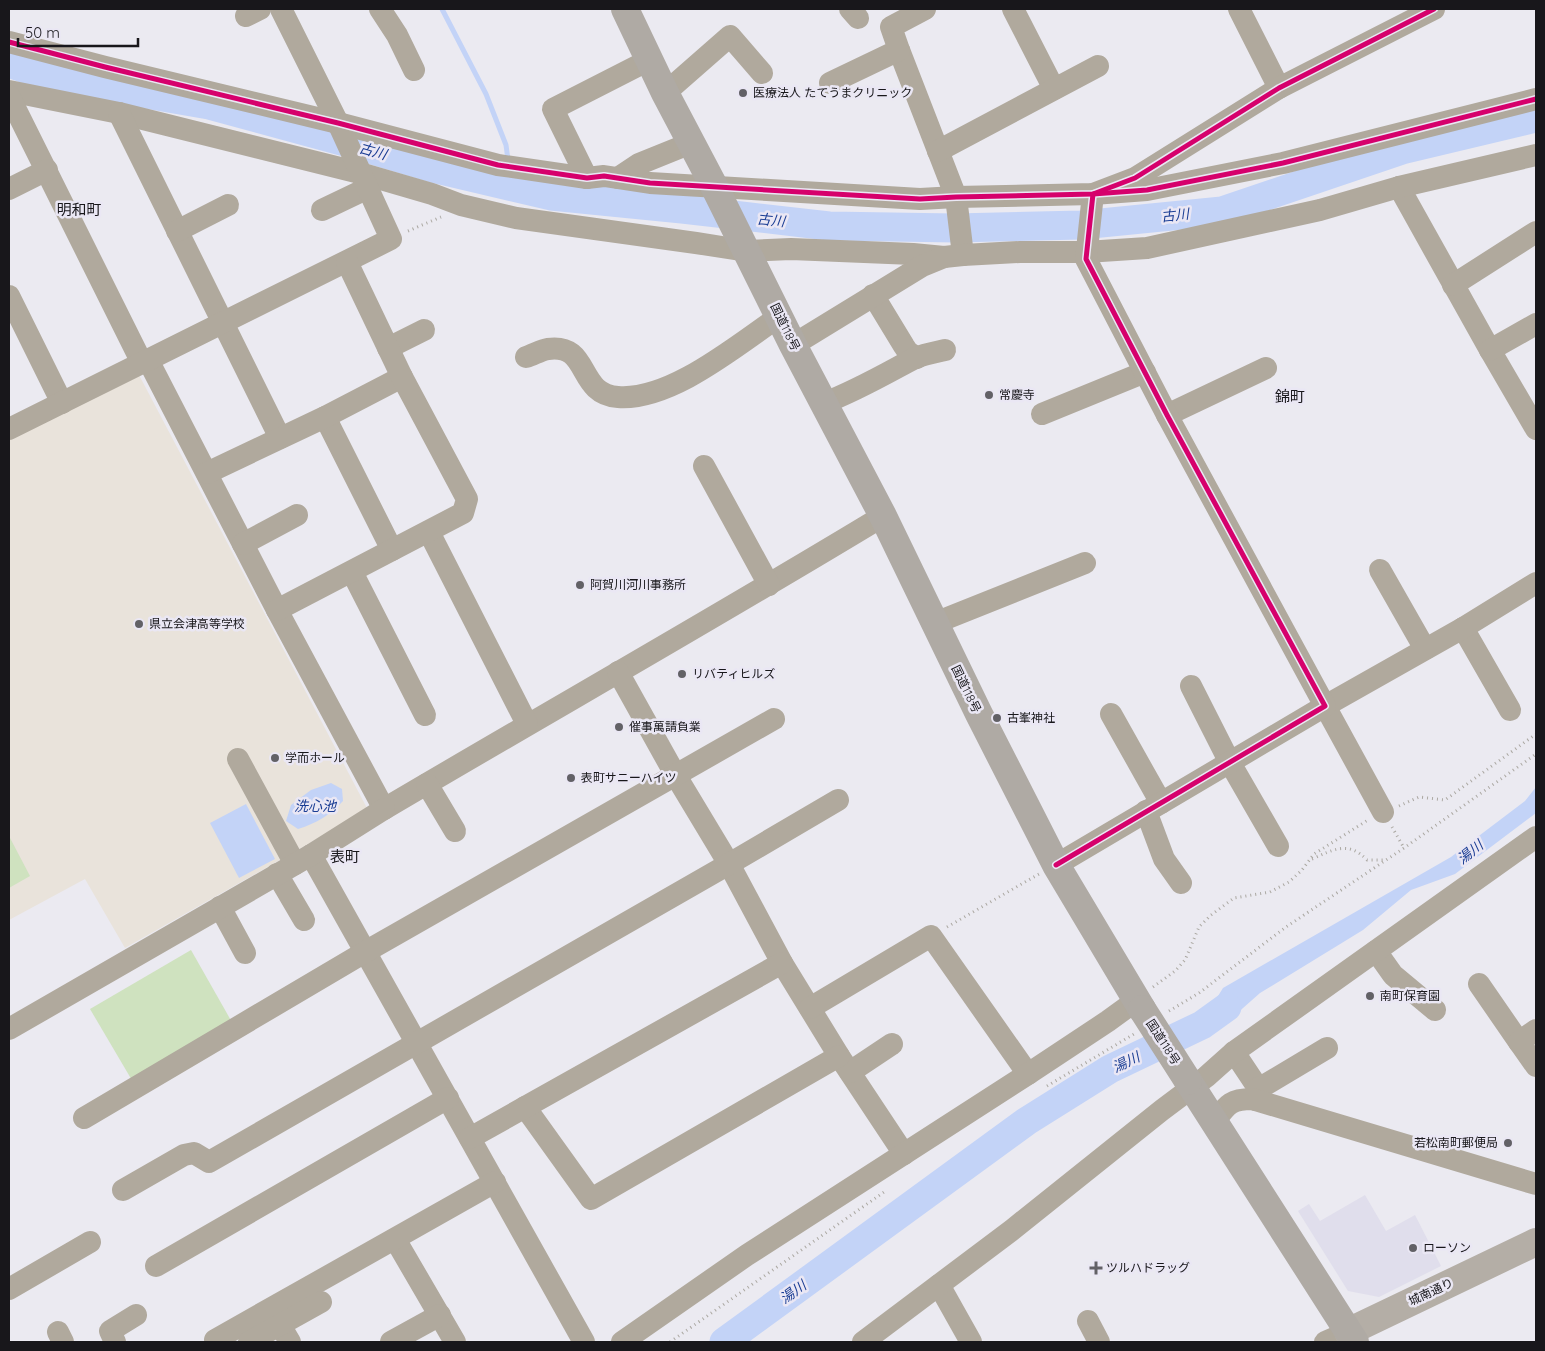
<svg xmlns="http://www.w3.org/2000/svg" width="1545" height="1351" font-family="Quicksand,'Noto Sans JP',sans-serif">
  <style>
    .built { fill: #e0deec }
    .education { fill: #e9e3db }
    .green { fill: #cfe2bf }
    .water { fill: #c3d3f7 }
    .lines { fill: none; stroke-linecap: round; stroke-linejoin: round }
    .stream { stroke: #c3d3f7; stroke-width: 5 }
    .river { stroke: #c3d3f7; stroke-width: 29 }
    .path { stroke: #aba8a2; stroke-width: 3; stroke-dasharray: 1 4; stroke-linecap: butt }
    .minor { stroke: #b0a99d; stroke-width: 22 }
    .major { stroke: #b4aea6; stroke-width: 28 }
    .highway { stroke: #afaaa4; stroke-width: 28 }
    .highway-bridge { stroke: #afaaa4; stroke-width: 28 }
    .cycleway-casing { stroke: #eae7f4; stroke-width: 8 }
    .cycleway { stroke: #d6006c; stroke-width: 5 }
    .poi-dot { fill: #626166; stroke: #eae7f4; stroke-width: 2 }
    .labels { text-anchor: middle; stroke-width: 5; stroke-linejoin: round; paint-order: stroke }
    .poi-label { font-size: 12px; fill: #18171b; stroke: #eae7f4; text-anchor: start }
    .street-label { font-size: 12px; fill: #18171b; stroke: #eae7f4 }
    .water-label { font-size: 14px; font-style: italic; fill: #1a3d94; stroke: #eae7f4 }
    .quarter-label { font-size: 15px; fill: #18171b; stroke: #eae7f4 }
  </style>
  <rect width="100%" height="100%" fill="#ebeaf1"/>
  <!-- built -->
  <polygon class="built" points="1365,1195 1386,1231 1415,1215 1441,1266 1379,1297 1348,1291 1298,1211 1309,1204 1320,1221"/>
  <!-- education -->
  <polygon class="education" points="138,373 368,810 125,948 85,879 9,920 9,438"/>
  <!-- green -->
  <g class="green">
    <polygon points="9,836 30,876 9,888 9,835"/>
    <polygon points="191,950 233,1024 133,1082 90,1009"/>
  </g>
  <!-- water -->
  <g class="water">
    <path d="M331,783L342,789L343,801C330,815 317,823 298,829L286,821L291,805L311,790Z"/>
    <polygon points="1536,787 1536,813 1455,874 1411,890 1363,930 1260,993 1234,1016 1211,1029 1194,1029 1205,1017 1223,988 1451,857 1525,801"/>
    <polygon points="246,804 275,859 239,878 210,823"/>
  </g>
  <g class="lines">
    <!-- stream -->
    <g class="stream">
      <polyline points="442,9 486,94 506,145 508,160"/>
      <polyline points="510,173 512,187"/>
    </g>
    <!-- river -->
    <g class="river">
      <polyline points="9,63 47,77 209,105 356,145 436,169 551,196 682,209 829,226 955,228 1081,225 1222,211 1402,150 1536,118"/>
      <polyline points="724,1342 1027,1121 1110,1069 1202,1025 1227,1007"/>
    </g>
    <!-- path -->
    <g class="path">
      <polyline points="408,231 441,217"/>
      <polyline points="1399,806 1419,797 1445,800 1536,734"/>
      <polyline points="1392,827 1404,848"/>
      <path d="M1312,859C1333,850 1348,840 1367,860H1385"/>
      <polyline points="947,927 1039,874"/>
      <polyline points="1153,987 1175,971 1185,960 1199,927 1211,915 1234,898 1270,892 1289,882 1302,870 1314,854 1368,820"/>
      <polyline points="1169,1011 1199,993 1286,927 1404,848 1536,754"/>
      <polyline points="1047,1086 1134,1034"/>
      <polyline points="670,1342 887,1190"/>
    </g>
    <!-- minor -->
    <g class="minor">
      <polyline points="380,9 397,35 414,70"/>
      <polyline points="850,9 858,18"/>
      <polyline points="1013,9 1054,89"/>
      <polyline points="1239,9 1279,88"/>
      <polyline points="246,16 260,9"/>
      <polyline points="9,42 105,67 338,123 498,165 587,178 604,176 650,183 920,199 956,197 1093,194 1147,190 1283,163 1536,99"/>
      <polyline points="899,50 956,197 963,255"/>
      <polyline points="830,83 899,50 891,27 925,9"/>
      <polyline points="9,91 119,113 360,173 432,194 461,205 516,218 696,243 747,251 791,249 913,254 944,257"/>
      <polyline points="665,93 730,36 762,73"/>
      <polyline points="9,96 142,363"/>
      <polyline points="119,113 280,438"/>
      <polyline points="938,151 1098,66"/>
      <polyline points="587,178 553,109 649,60"/>
      <polyline points="618,178 639,164 691,143"/>
      <polyline points="1399,187 1490,350 1536,429"/>
      <polyline points="9,189 47,170"/>
      <polyline points="322,210 368,188"/>
      <polyline points="177,231 228,205"/>
      <polyline points="1453,285 1536,232"/>
      <polyline points="873,295 904,346 908,352 917,358"/>
      <polyline points="9,296 62,403"/>
      <polyline points="793,345 922,266 944,257 963,255 1020,252 1086,252 1147,248 1320,210 1399,187 1536,155"/>
      <polyline points="388,348 424,330"/>
      <polyline points="1490,350 1536,324"/>
      <path d="M526,357C533,355 541,350 548,349C591,343 576,394 618,397C671,401 737,345 780,316"/>
      <path d="M148,360L277,610L384,809C550,711 718,616 883,516"/>
      <path d="M824,403C856,391 885,374 915,358C924,354 936,352 945,350"/>
      <polyline points="1042,414 1145,372"/>
      <polyline points="1167,415 1266,368"/>
      <polyline points="325,417 392,550"/>
      <polyline points="9,429 391,239 338,123 281,9"/>
      <polyline points="704,466 769,585"/>
      <polyline points="207,473 325,417 402,377"/>
      <polyline points="429,532 527,724"/>
      <polyline points="243,544 297,515"/>
      <polyline points="1380,570 1425,649"/>
      <polyline points="352,572 425,715"/>
      <polyline points="277,610 463,513 467,499 402,377 347,262"/>
      <polyline points="935,623 1085,563"/>
      <polyline points="1463,628 1510,710"/>
      <polyline points="618,672 676,776 729,864 782,963 839,1056 904,1154"/>
      <polyline points="1191,686 1229,761 1278,846"/>
      <polyline points="1111,714 1161,803"/>
      <polyline points="238,759 295,864"/>
      <polyline points="427,784 455,831"/>
      <polyline points="1146,811 1164,859 1181,883"/>
      <polyline points="1383,812 1325,706 1463,628 1536,583"/>
      <polyline points="311,855 584,1342"/>
      <polyline points="1056,865 1325,706 1167,415 1086,259 1093,194 1135,178 1279,88 1434,9"/>
      <polyline points="277,874 304,920"/>
      <polyline points="220,907 245,953"/>
      <polyline points="1376,951 1393,975 1435,1010"/>
      <polyline points="1479,984 1519,1042"/>
      <polyline points="810,1008 931,936 1028,1074"/>
      <polyline points="9,1029 311,855 384,809"/>
      <polyline points="1536,1030 1519,1042 1536,1066"/>
      <polyline points="1234,1052 1258,1088 1256,1100"/>
      <polyline points="850,1072 892,1044"/>
      <polyline points="1258,1088 1265,1085 1327,1048"/>
      <polyline points="525,1107 591,1199 839,1056"/>
      <polyline points="84,1118 365,952 774,719"/>
      <path d="M1214,1122C1227,1105 1230,1099 1252,1099L1536,1184"/>
      <polyline points="470,1138 782,963"/>
      <polyline points="123,1190 184,1155 194,1153 209,1162 729,864 838,800"/>
      <polyline points="395,1239 455,1342"/>
      <polyline points="156,1266 448,1098"/>
      <polyline points="939,1285 971,1342"/>
      <polyline points="9,1289 90,1242"/>
      <polyline points="1088,1321 1099,1342"/>
      <polyline points="280,1325 290,1342"/>
      <polyline points="58,1332 63,1342"/>
      <polyline points="215,1340 495,1182"/>
      <polyline points="115,1342 110,1331 136,1315"/>
      <polyline points="249,1342 321,1302"/>
      <polyline points="391,1342 440,1315"/>
      <polyline points="622,1342 747,1255 1028,1074 1108,1021 1137,1000"/>
      <polyline points="863,1342 1012,1230 1162,1110 1206,1077 1234,1052 1536,837"/>
      <polyline points="1325,1342 1348,1332"/>
    </g>
    <!-- major -->
    <polyline class="major" points="1348,1332 1536,1242"/>
    <!-- highway -->
    <g class="highway">
      <polyline points="625,9 665,93 714,186 793,345 883,516 979,714 1056,865 1142,1009"/>
      <polyline points="1188,1081 1355,1342"/>
    </g>
    <!-- highway-bridge -->
    <polyline class="highway-bridge" points="1142,1009 1188,1081"/>
    <defs>
      <g id="cycleway">
        <polyline points="9,42 105,67 338,123 498,165 587,178 604,176 650,183 920,199 956,197 1093,194 1147,190 1283,163 1536,99"/>
        <polyline points="1056,865 1325,706 1167,415 1086,259 1093,194 1135,178 1279,88 1434,9"/>
      </g>
    </defs>
    <!-- cycleway casing -->
    <use href="#cycleway" class="cycleway-casing"/>
    <!-- cycleway -->
    <use href="#cycleway" class="cycleway"/>
  </g>
  <!-- markers -->
  <g class="poi-dot">
    <circle cx="743" cy="93" r="5"/>
    <circle cx="989" cy="395" r="5"/>
    <circle cx="580" cy="585" r="5"/>
    <circle cx="139" cy="624" r="5"/>
    <circle cx="682" cy="674" r="5"/>
    <circle cx="997" cy="718" r="5"/>
    <circle cx="619" cy="727" r="5"/>
    <circle cx="275" cy="758" r="5"/>
    <circle cx="571" cy="778" r="5"/>
    <circle cx="1370" cy="996" r="5"/>
    <circle cx="1508" cy="1143" r="5"/>
    <circle cx="1413" cy="1248" r="5"/>
    <path d="M1093.5 1260.5h5v5h5v5h-5v5h-5v-5h-5v-5h5z"/>
  </g>
  <g class="labels">
    <!-- poi labels -->
    <g class="poi-label">
      <text x="753" y="97">医療法人 たてうまクリニック</text>
      <text x="999" y="399">常慶寺</text>
      <text x="590" y="589">阿賀川河川事務所</text>
      <text x="149" y="628">県立会津高等学校</text>
      <text x="692" y="678">リバティヒルズ</text>
      <text x="1007" y="722">古峯神社</text>
      <text x="629" y="731">催事萬請負業</text>
      <text x="285" y="762">学而ホール</text>
      <text x="581" y="782">表町サニーハイツ</text>
      <text x="1380" y="1000">南町保育園</text>
      <text x="1498" y="1147" text-anchor="end">若松南町郵便局</text>
      <text x="1423" y="1252">ローソン</text>
      <text x="1106" y="1272">ツルハドラッグ</text>
    </g>
    <!-- street labels -->
    <g class="street-label">
      <text transform="translate(785 327) rotate(64)" y="4">国道118号</text>
      <text transform="translate(966 689) rotate(64)" y="4">国道118号</text>
      <text transform="translate(1163 1042) rotate(57)" y="4">国道118号</text>
      <text transform="translate(1431 1292) rotate(-25)" y="4">城南通り</text>
    </g>
    <!-- water labels -->
    <g class="water-label">
      <text transform="translate(373 151) rotate(16)" y="5">古川</text>
      <text transform="translate(1175 215) rotate(-6)" y="5">古川</text>
      <text transform="translate(771 220) rotate(6)" y="5">古川</text>
      <text x="315" y="811">洗心池</text>
      <text transform="translate(1470 852) rotate(-39)" y="5">湯川</text>
      <text transform="translate(1126 1062) rotate(-26)" y="5">湯川</text>
      <text transform="translate(793 1292) rotate(-36)" y="5">湯川</text>
    </g>
    <!-- quarter labels -->
    <g class="quarter-label">
      <text x="79" y="215">明和町</text>
      <text x="1290" y="402">錦町</text>
      <text x="345" y="862">表町</text>
    </g>
  </g>
  <!-- border -->
  <rect width="1545" height="1351" fill="none" stroke="#18171b" stroke-width="20"/>
  <!-- scale -->
  <path d="M18 38v8h120v-8" fill="none" stroke="#18171b" stroke-width="2.5"/>
  <text x="25" y="38" font-size="15" fill="#18171b" stroke="#eae7f4" stroke-width="4" paint-order="stroke">50 m</text>
</svg>
